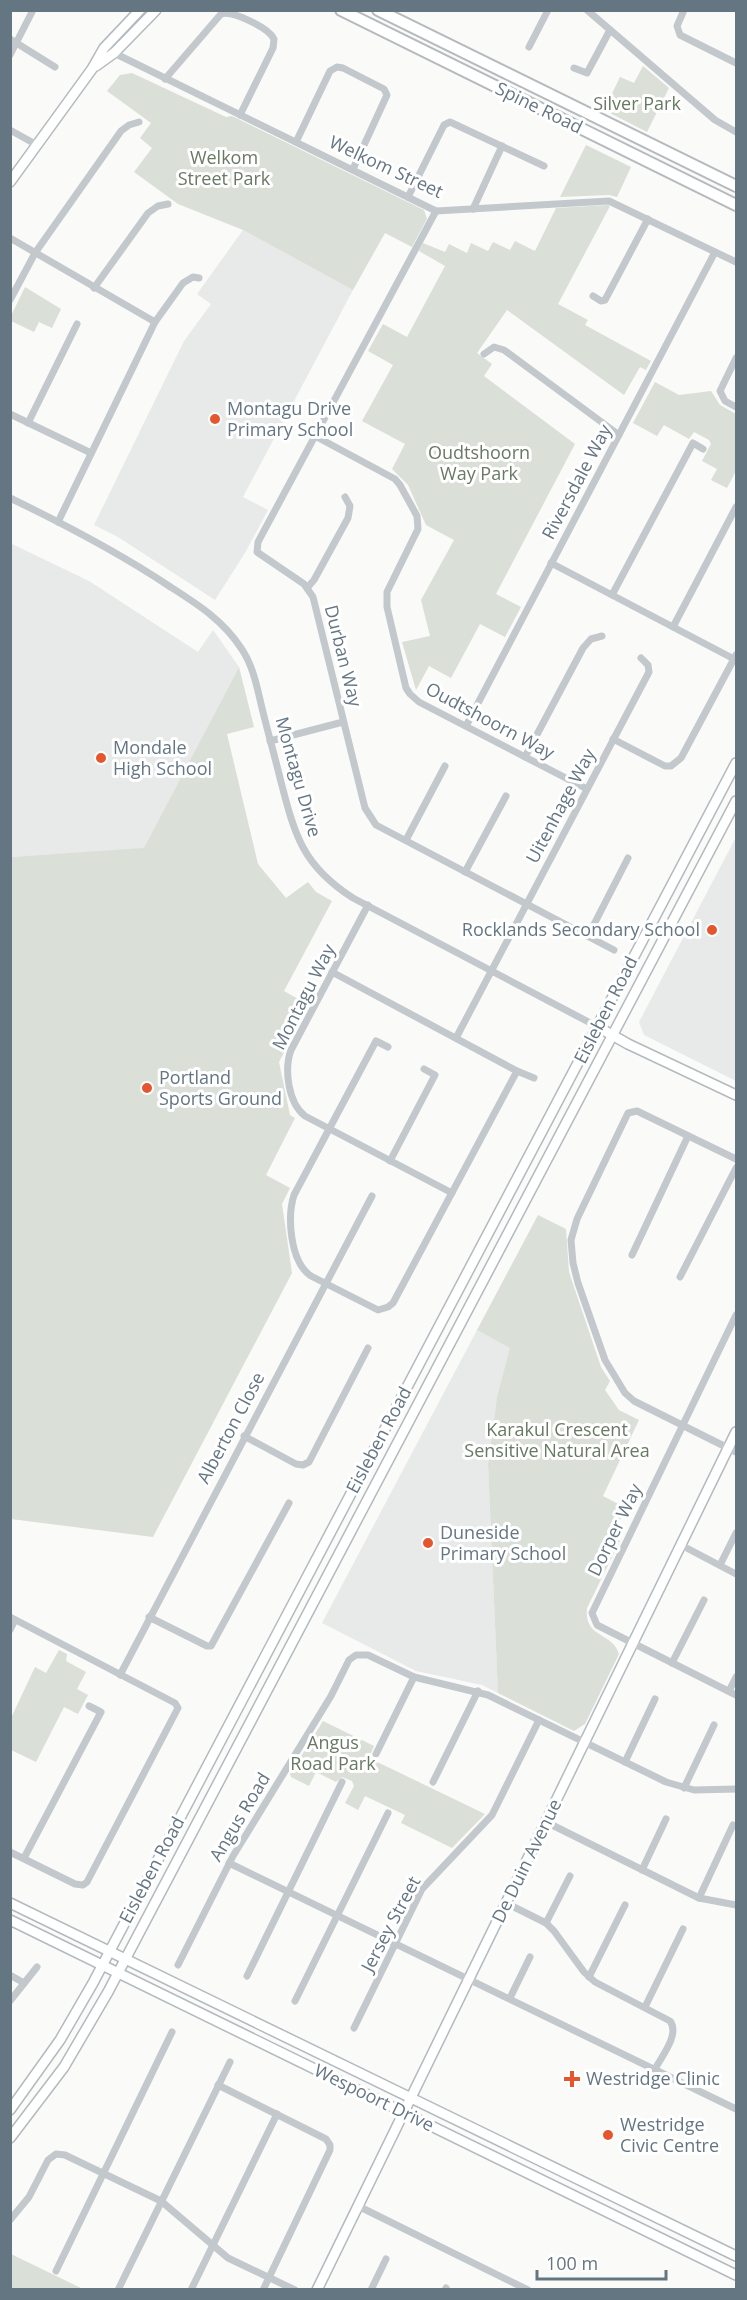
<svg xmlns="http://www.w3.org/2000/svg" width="747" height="2300" font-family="'Open Sans',sans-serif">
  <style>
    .built { fill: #e8e9e9 }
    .green { fill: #dadfd7 }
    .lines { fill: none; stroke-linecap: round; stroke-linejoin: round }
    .secondary-casing { stroke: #b3babf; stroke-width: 12 }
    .primary-casing { stroke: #b5babe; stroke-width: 14 }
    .street { stroke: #c3c8cc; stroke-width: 7 }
    .secondary { stroke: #fff; stroke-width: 9 }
    .primary { stroke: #fff; stroke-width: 10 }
    .poi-dot { fill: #e4572e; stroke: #fff; stroke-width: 2 }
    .labels { text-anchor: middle; stroke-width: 6; stroke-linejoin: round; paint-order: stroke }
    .park-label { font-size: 18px; fill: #687a64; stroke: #fff }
    .street-label { font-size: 18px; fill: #657683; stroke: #fff }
    .poi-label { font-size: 18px; fill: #657683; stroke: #fff; text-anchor: start }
  </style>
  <rect width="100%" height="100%" fill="#fafaf8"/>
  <!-- built -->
  <g class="built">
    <polygon points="243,230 353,290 243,497 268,510 245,553 215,600 118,537 94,525 184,341 211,304 197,294"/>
    <polygon points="10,543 89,581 198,652 213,630 239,667 144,849 11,857"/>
    <polygon points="736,837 736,1081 644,1035 639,1022"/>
    <polygon points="477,1330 511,1348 497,1397 488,1464 498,1693 482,1685 416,1671 322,1623"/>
  </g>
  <!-- green -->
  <g class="green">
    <polygon points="643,66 669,88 647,132 604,110 620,77 634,83"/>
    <polygon points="132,73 226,117 232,116 424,210 427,219 412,247 385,233 353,290 243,230 178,204 134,172 152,148 140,138 151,123 107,91 120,75"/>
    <polygon points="586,145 631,167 617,197 609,195 560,197"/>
    <polygon points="608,205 610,206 558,304 588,320 585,325 651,361 646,370 640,367 624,395 507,310 477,353 492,364 484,376 575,444 496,594 521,607 505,637 480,624 451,678 429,666 416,690 402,642 430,636 421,600 454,540 426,525 408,485 392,469 405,444 362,421 393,365 368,351 383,324 407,337 445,266 419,251 423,243 445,252 449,244 467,253 471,243 488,251 493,242 510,250 515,241 535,251 556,208"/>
    <polygon points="25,287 61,309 52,328 39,322 34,332 11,321 11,316"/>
    <polygon points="655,382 679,395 711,391 720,405 736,414 736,471 727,488 711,480 717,469 702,461 711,444 709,440 694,432 689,439 664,425 657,436 633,423"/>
    <polygon points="239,667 254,727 227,734 258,864 286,898 308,882 316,892 332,901 284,991 309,1005 279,1062 290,1115 295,1118 266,1175 290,1188 282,1204 292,1273 153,1537 11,1519 11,857 144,848"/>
    <path d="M538,1215L566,1229L569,1272L601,1367L610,1381L605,1390L619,1410L639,1420L603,1496L626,1508L612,1537L620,1541L587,1608C584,1639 612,1631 619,1654L585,1724L574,1731L498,1693L488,1464L497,1397L510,1348L477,1330Z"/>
    <polygon points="59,1650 67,1654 66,1661 86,1672 77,1689 88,1695 78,1714 64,1707 36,1762 11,1750 11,1718 35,1667 46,1673"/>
    <polygon points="323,1721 374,1746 369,1758 485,1814 452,1848 401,1823 405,1815 365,1796 358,1810 345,1803 354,1786 352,1781 342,1777 336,1782 316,1772 309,1786 291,1777 290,1774"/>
    <polygon points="10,2254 11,2254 83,2289 12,2289"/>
  </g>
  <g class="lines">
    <defs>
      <g id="secondary">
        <polyline points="96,66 114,53 156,10"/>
        <polyline points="10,182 92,69 104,48 140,10"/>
        <polyline points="598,1027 628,1044 736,1095"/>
        <polyline points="10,1903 736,2256"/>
        <polyline points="10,1920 736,2275"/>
        <polyline points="10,2110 60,2040 93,1983 736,763"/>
        <polyline points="10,2138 64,2067 108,1992 736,801"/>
        <polyline points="317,2290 736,1432"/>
      </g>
      <g id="primary">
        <polyline points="341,10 736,205"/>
        <polyline points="378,10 736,186"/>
      </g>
    </defs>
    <!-- secondary casing -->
    <use href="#secondary" class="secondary-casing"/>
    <!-- primary casing -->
    <use href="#primary" class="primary-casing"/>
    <!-- street -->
    <g class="street">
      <polyline points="587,10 715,120 736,132"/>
      <polyline points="684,10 677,26 680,35 736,63"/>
      <polyline points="10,39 55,67"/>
      <polyline points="529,47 548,10"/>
      <polyline points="112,52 436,211 609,201 736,262"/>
      <polyline points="10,55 33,10"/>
      <polyline points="574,68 587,73 610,30"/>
      <path d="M165,79L221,14C232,10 269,28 274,39L273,48L240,115"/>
      <polyline points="10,130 37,145"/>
      <polyline points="296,142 330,71 337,67 343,68 384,89 387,95 353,169"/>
      <polyline points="408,197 444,125 450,122 544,166"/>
      <polyline points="473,209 502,146"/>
      <polyline points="436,211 258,542 257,552 304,584 313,597 365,808 376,825 614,950"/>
      <polyline points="10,238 155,322"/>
      <polyline points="94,288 148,213 158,206 168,204"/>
      <polyline points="593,296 601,301 605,300 648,219"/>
      <polyline points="10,300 35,253 121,131 129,125 139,122"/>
      <polyline points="484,354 494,347 504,350 619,435"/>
      <polyline points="736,358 720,391 725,401 736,407"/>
      <polyline points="10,414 91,453"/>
      <polyline points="28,423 77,324"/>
      <polyline points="315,436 395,479 400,485 417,516 418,529 387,592 387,607 406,688 410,694 419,702 587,789"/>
      <path d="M10,498C66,525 118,552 169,586C197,604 223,620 241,648C253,665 257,687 262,708C268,733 275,757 281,782C295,836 303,866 353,898L598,1027"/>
      <polyline points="58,522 155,322 183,283 193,277 199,278"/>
      <polyline points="551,563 734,659"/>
      <polyline points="307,588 314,580 348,518 350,506 345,497"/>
      <polyline points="612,595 693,443 703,449"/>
      <polyline points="673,627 736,507"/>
      <polyline points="466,726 715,252"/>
      <polyline points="613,739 665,766 671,766 681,758 736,655"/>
      <polyline points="270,741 343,722"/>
      <polyline points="525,757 583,648 591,639 602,636"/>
      <polyline points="406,840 445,766"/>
      <polyline points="465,872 506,796"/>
      <path d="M368,905L291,1050C284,1069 288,1103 305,1116L452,1193"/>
      <polyline points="588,936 628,858"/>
      <path d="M332,972L517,1071L393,1303L388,1307L378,1310L311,1276C290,1262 287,1217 294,1195L376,1041L388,1047"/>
      <polyline points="456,1038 649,672 648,665 641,658"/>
      <polyline points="517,1071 534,1078"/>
      <polyline points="736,1159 637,1111 628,1113 577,1219 571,1240 573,1263 578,1283 605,1360 625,1393 634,1401 736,1452"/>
      <polyline points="390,1161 435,1075 424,1069"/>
      <polyline points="632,1255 688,1136"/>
      <polyline points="680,1277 736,1168"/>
      <polyline points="736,1315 592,1613 597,1625 736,1695"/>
      <polyline points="244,1436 296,1464 303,1465 309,1462 368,1348"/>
      <polyline points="681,1545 736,1574"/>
      <polyline points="720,1565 736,1533"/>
      <polyline points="10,1617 175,1703 178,1708 87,1882 83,1885 75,1884 10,1852"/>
      <polyline points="149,1617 207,1646 211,1646 289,1503"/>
      <polyline points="10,1630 15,1620"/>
      <polyline points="672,1663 704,1600"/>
      <polyline points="120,1675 372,1196"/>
      <polyline points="729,1691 736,1677"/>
      <polyline points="376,1754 414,1677"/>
      <polyline points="625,1762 655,1699"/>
      <polyline points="433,1782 478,1691"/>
      <polyline points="684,1788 714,1725"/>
      <polyline points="546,1822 699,1898 736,1905"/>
      <polyline points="24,1858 101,1712 89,1706"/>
      <polyline points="229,1863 736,2109"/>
      <polyline points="642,1870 666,1819"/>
      <polyline points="699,1898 733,1825"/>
      <path d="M506,1903L546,1923L554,1931L584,1972L595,1982L670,2021C680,2034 662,2056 655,2069"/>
      <polyline points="546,1923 570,1876"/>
      <polyline points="178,1965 233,1856 331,1696 349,1660 356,1655 368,1655 414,1677 488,1695 666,1782 694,1790 736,1789"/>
      <polyline points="10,1975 24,1983"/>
      <polyline points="247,1976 342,1782"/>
      <polyline points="589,1977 625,1905"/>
      <polyline points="510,1998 530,1957"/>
      <polyline points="10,2001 37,1967"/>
      <polyline points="295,2001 388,1813"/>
      <polyline points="645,2007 683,1929"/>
      <polyline points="354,2028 422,1889 492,1815 539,1720"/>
      <polyline points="218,2085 326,2139 330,2145 330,2150 263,2290"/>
      <polyline points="358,2206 528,2290"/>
      <polyline points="10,2220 29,2197 48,2160 56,2154 65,2155 161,2201 228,2258 295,2290"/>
      <polyline points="56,2271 172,2032"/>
      <polyline points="118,2290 230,2062"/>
      <polyline points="191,2290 277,2114"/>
      <polyline points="371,2290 386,2259"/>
      <polyline points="445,2290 446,2288"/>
    </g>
    <!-- secondary -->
    <use href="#secondary" class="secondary"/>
    <!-- primary -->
    <use href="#primary" class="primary"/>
  </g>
  <!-- markers -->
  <g class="poi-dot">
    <circle cx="215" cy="419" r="6"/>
    <circle cx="101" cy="758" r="6"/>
    <circle cx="712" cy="930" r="6"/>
    <circle cx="147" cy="1088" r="6"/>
    <circle cx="428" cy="1543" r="6"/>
    <path d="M569 2070h6v6h6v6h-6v6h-6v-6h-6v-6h6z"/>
    <circle cx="608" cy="2135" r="6"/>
  </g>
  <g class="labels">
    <!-- park labels -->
    <g class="park-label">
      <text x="637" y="110">Silver Park</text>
      <text x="224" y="164">Welkom<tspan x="224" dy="21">Street Park</tspan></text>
      <text x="479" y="459">Oudtshoorn<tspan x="479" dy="21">Way Park</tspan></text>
      <text x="557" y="1436">Karakul Crescent<tspan x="557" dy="21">Sensitive Natural Area</tspan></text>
      <text x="333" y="1749">Angus<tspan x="333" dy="21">Road Park</tspan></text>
    </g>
    <!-- street labels -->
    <g class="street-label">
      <text transform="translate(539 108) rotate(26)" y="6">Spine Road</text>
      <text transform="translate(386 167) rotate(25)" y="6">Welkom Street</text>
      <text transform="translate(577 482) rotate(-62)" y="6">Riversdale Way</text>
      <text transform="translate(343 656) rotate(76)" y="6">Durban Way</text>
      <text transform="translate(490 721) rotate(28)" y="6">Oudtshoorn Way</text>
      <text transform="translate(298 777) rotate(74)" y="6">Montagu Drive</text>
      <text transform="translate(561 806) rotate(-62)" y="6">Uitenhage Way</text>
      <text transform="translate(304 997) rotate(-63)" y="6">Montagu Way</text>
      <text transform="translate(606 1010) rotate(-63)" y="6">Eisleben Road</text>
      <text transform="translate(231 1428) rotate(-62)" y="6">Alberton Close</text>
      <text transform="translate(379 1440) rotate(-62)" y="6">Eisleben Road</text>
      <text transform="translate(615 1530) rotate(-64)" y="6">Dorper Way</text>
      <text transform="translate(240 1817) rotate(-59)" y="6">Angus Road</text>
      <text transform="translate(527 1861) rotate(-64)" y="6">De Duin Avenue</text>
      <text transform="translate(152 1870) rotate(-62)" y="6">Eisleben Road</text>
      <text transform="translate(391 1924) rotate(-62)" y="6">Jersey Street</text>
      <text transform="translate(374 2098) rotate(26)" y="6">Wespoort Drive</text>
    </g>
    <!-- poi labels -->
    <g class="poi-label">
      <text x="227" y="415">Montagu Drive<tspan x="227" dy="21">Primary School</tspan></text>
      <text x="113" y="754">Mondale<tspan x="113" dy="21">High School</tspan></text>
      <text x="700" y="936" text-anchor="end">Rocklands Secondary School</text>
      <text x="159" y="1084">Portland<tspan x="159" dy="21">Sports Ground</tspan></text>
      <text x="440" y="1539">Duneside<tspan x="440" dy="21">Primary School</tspan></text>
      <text x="586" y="2085">Westridge Clinic</text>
      <text x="620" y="2131">Westridge<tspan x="620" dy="21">Civic Centre</tspan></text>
    </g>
  </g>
  <!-- border -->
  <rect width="747" height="2300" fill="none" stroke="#657683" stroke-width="24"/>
  <!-- scale -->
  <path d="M537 2270v9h129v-9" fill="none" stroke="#657683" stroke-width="3"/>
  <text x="546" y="2270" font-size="18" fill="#657683" stroke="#ffffff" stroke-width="4.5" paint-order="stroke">100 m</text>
</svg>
